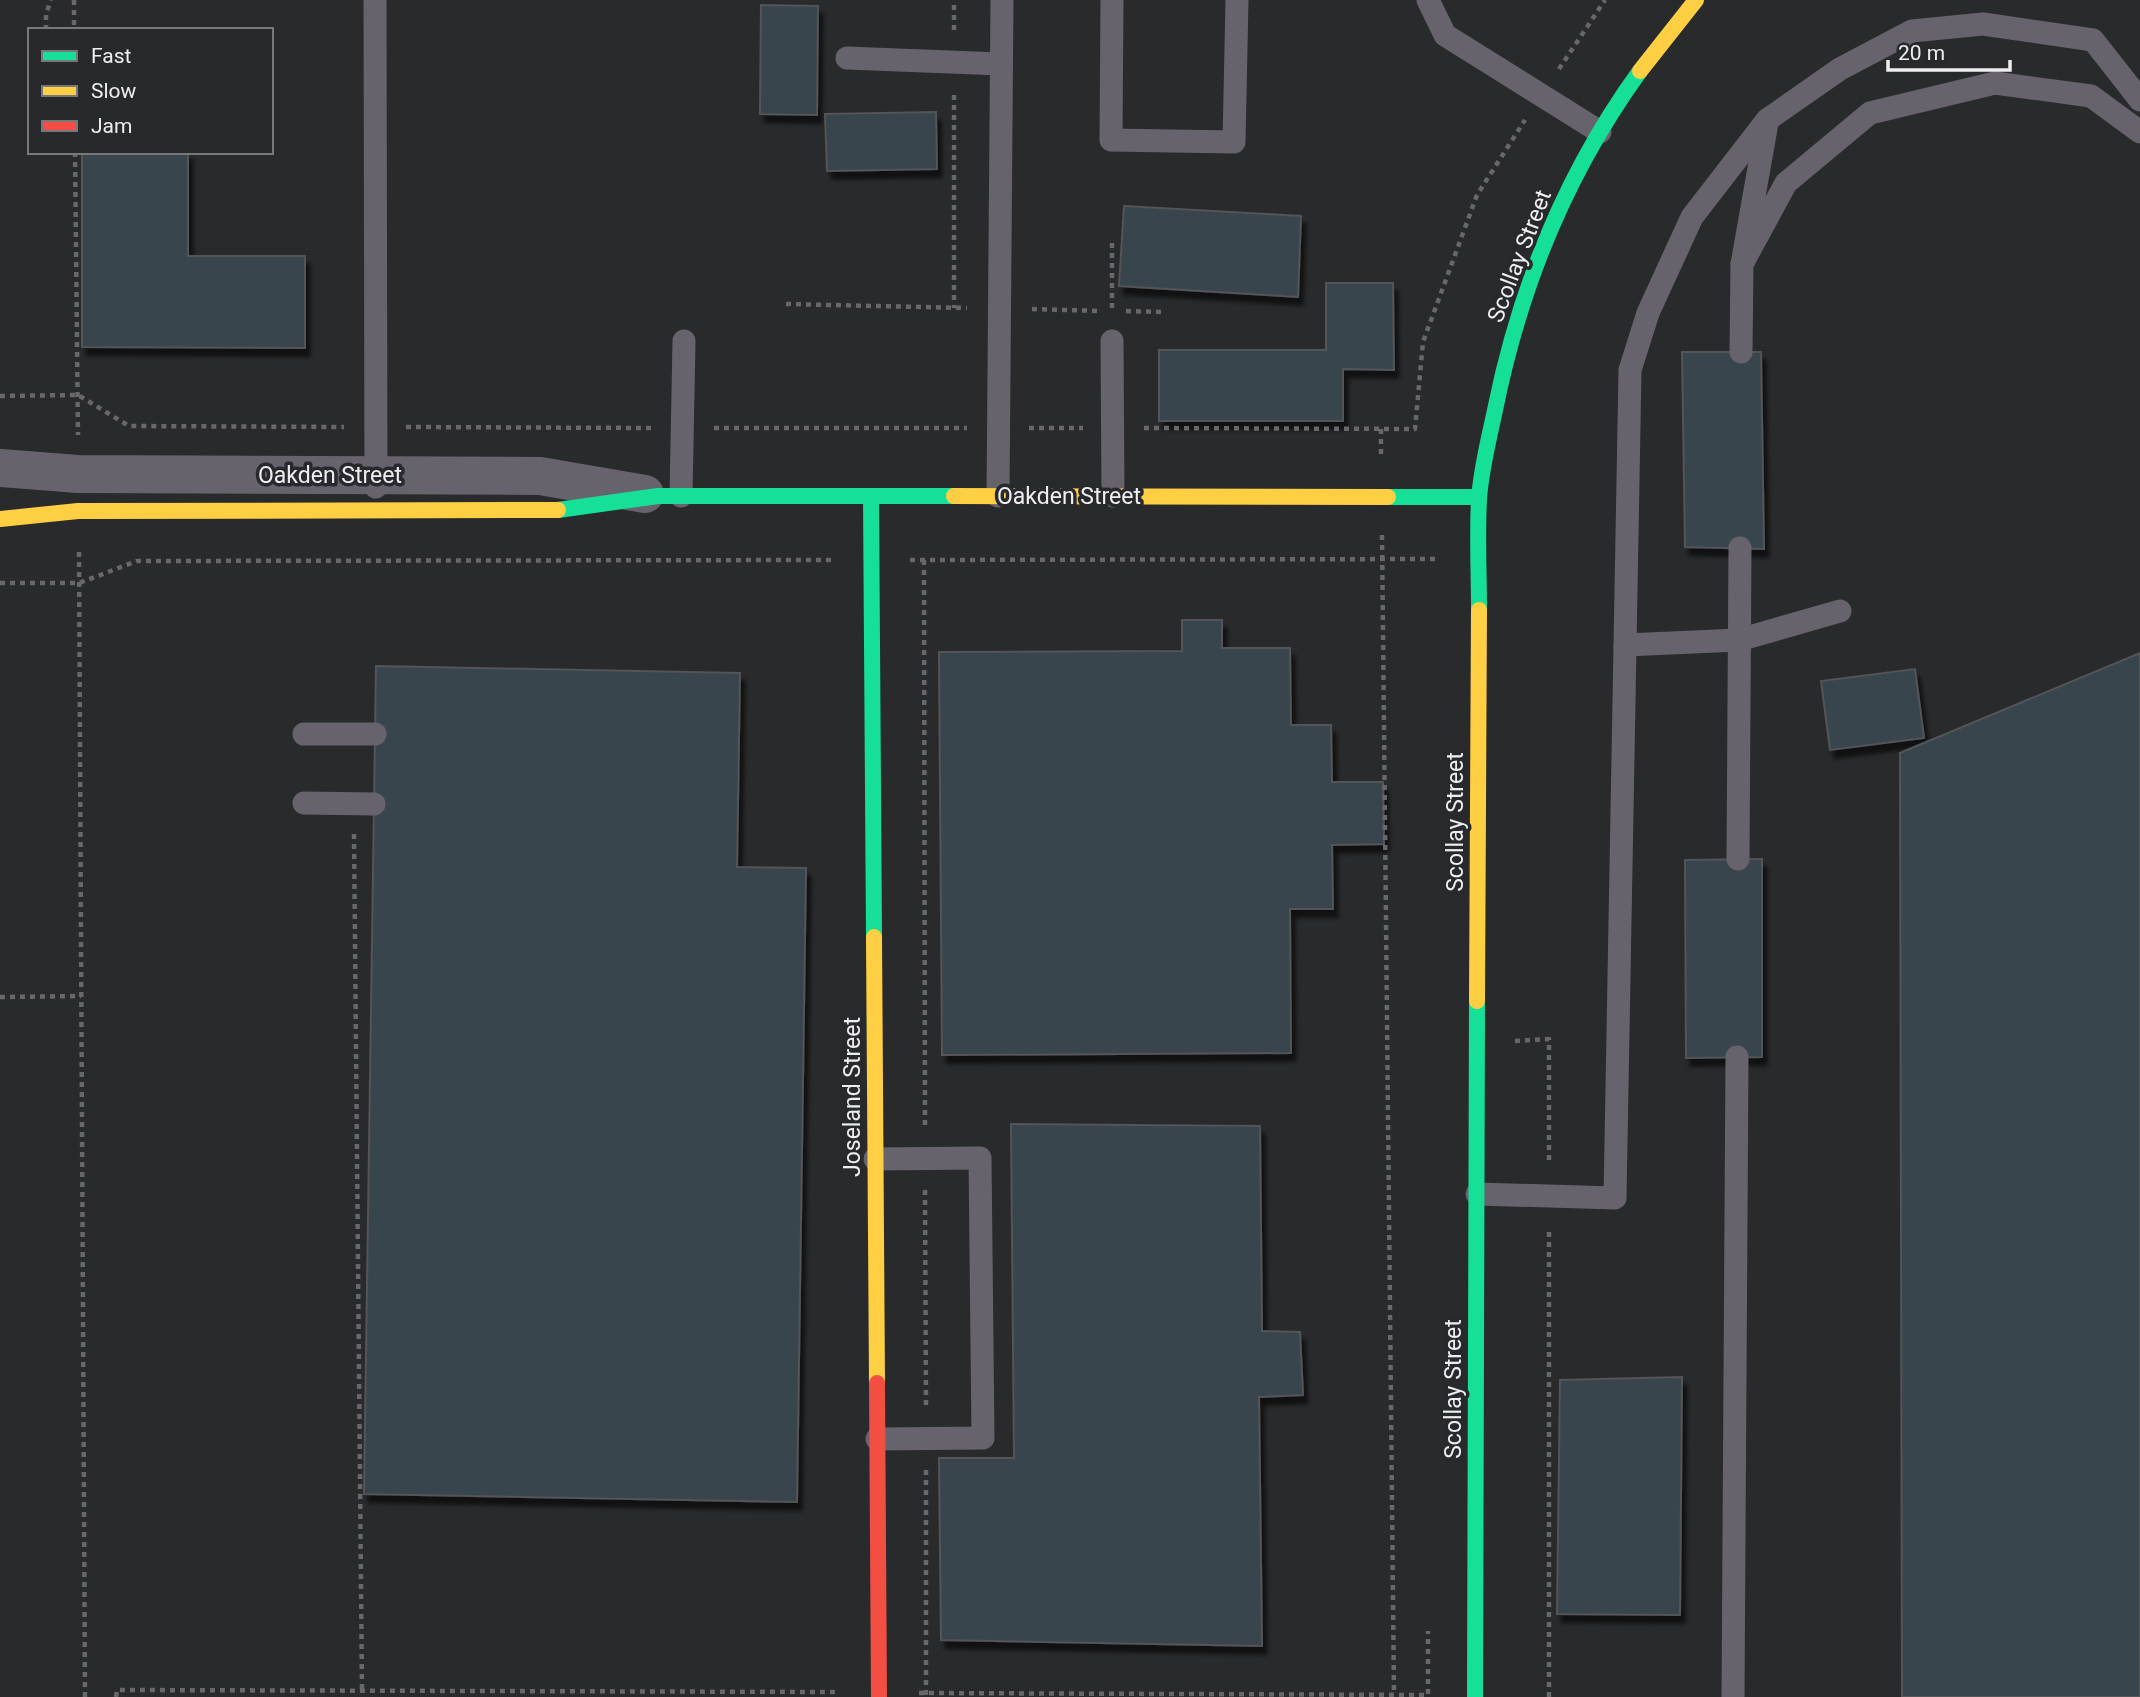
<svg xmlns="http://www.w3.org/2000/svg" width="2140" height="1697" font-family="Roboto,sans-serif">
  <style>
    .building { fill: #38454e; stroke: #535456; stroke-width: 2; filter: url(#shadow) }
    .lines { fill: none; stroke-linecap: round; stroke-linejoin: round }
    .path { stroke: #69666c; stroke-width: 4.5; stroke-dasharray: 5 5; stroke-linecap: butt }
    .lane { stroke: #67636c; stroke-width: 23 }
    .street { stroke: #67636c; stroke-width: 38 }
    .fast { stroke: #16e098; stroke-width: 16 }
    .slow { stroke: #ffcf43; stroke-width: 16 }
    .jam { stroke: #f24e42; stroke-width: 16 }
    .labels { text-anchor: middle; stroke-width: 7; stroke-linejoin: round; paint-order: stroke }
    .street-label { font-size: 23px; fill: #eeeef1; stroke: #28292d }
  </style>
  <defs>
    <filter id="shadow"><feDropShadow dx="4.5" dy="8" stdDeviation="2" flood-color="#0009"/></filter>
  </defs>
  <rect width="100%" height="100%" fill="#292a2c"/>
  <!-- building -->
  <g class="building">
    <polygon points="761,5 818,6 817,115 760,114"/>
    <polygon points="936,112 937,169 827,171 825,114"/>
    <polygon points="82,152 188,152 188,256 305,256 305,348 82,347"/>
    <polygon points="1124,206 1301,216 1298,297 1119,286"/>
    <polygon points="1326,283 1393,283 1394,370 1343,369 1343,421 1159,421 1159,350 1326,350"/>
    <polygon points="1682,352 1761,352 1764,549 1685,547"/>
    <polygon points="1182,620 1222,620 1222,648 1290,648 1291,725 1331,725 1332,782 1383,782 1384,844 1332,845 1333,909 1290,909 1291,1053 942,1055 939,652 1182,651"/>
    <polygon points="2140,653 2140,1697 1902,1697 1900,753"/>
    <polygon points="376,666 740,673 737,867 806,868 797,1502 364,1494"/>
    <polygon points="1915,669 1924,738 1830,750 1821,681"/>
    <polygon points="1762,859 1762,1057 1686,1058 1685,860"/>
    <polygon points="1011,1124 1260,1126 1262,1331 1300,1332 1303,1395 1259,1397 1262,1646 941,1640 939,1458 1014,1458"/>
    <polygon points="1682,1377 1680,1615 1557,1614 1560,1380"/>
  </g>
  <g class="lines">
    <!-- path -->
    <g class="path">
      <polyline points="74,0 74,30"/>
      <polyline points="46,30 46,14 51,0"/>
      <polyline points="954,30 954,0"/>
      <polyline points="1559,69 1605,0"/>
      <polyline points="954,95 954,308"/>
      <polyline points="75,152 78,435"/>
      <polyline points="1112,243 1112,309"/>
      <polyline points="786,304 967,308"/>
      <polyline points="1032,309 1100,311"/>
      <polyline points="1126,311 1164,312"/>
      <polyline points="0,396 78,395 129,426 344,427"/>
      <polyline points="406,427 652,428"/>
      <polyline points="714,428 967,428"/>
      <polyline points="1029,428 1083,428"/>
      <polyline points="1144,428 1415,429 1423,342 1477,195 1525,120"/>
      <polyline points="1381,429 1381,456"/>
      <polyline points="1382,535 1394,1695"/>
      <polyline points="79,552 85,1697"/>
      <polyline points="910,560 1440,559"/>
      <polyline points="924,560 925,1126"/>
      <polyline points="0,583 79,583 137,561 831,560"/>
      <polyline points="354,834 362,1691"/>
      <polyline points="0,997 81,996"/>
      <polyline points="1515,1041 1549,1039 1549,1164"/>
      <polyline points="925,1190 926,1406"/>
      <polyline points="926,1470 926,1697"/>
      <polyline points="919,1693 1428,1695 1428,1631"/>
      <polyline points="116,1697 117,1690 840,1692"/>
      <polyline points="1549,1697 1549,1229"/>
    </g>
    <!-- lane -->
    <g class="lane">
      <polyline points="375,0 376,487"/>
      <polyline points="1112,0 1111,140 1234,142 1237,0"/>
      <polyline points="1428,0 1445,35 1600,132"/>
      <polyline points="847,58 1001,64"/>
      <polyline points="1742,264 1786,183 1870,113 1995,83 2091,96 2140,132"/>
      <polyline points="1112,341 1113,496"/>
      <polyline points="1741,352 1742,264 1767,123"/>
      <polyline points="681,496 684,341"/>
      <polyline points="998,496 1002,0"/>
      <polyline points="1625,645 1739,640 1840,611"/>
      <polyline points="304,734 375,734"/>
      <polyline points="304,803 374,804"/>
      <polyline points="1738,859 1740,548"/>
      <polyline points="875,1159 980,1158 983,1438 877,1439"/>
      <polyline points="1477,1194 1615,1198 1630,370 1648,313 1692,217 1767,120 1840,69 1912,31 1983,24 2093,40 2140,100"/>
      <polyline points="1733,1697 1737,1057"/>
    </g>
    <!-- street -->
    <polyline class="street" points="0,468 78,474 540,476 645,494"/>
    <!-- fast -->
    <g class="fast">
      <polyline points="871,496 874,937"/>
      <polyline points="1388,497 1479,497"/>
      <polyline points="558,510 658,496 954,496"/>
      <path d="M1479,610C1479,573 1477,536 1479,499C1481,469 1489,439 1495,410C1520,286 1566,173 1640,71"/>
      <polyline points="1475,1697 1477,1001"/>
    </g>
    <!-- slow -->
    <g class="slow">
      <polyline points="1640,71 1696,0"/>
      <polyline points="954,496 1388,497"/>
      <polyline points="0,519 78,511 558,510"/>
      <polyline points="874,937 877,1383"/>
      <polyline points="1477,1001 1479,610"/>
    </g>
    <!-- jam -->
    <polyline class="jam" points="877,1383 879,1697"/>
  </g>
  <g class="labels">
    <!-- street labels -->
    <g class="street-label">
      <text transform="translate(1519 256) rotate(-69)" y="8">Scollay Street</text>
      <text x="330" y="483">Oakden Street</text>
      <text x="1069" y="504">Oakden Street</text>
      <text transform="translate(1455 822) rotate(-90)" y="8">Scollay Street</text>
      <text transform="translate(852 1097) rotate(-90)" y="8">Joseland Street</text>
      <text transform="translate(1453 1389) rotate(-90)" y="8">Scollay Street</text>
    </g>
  </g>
  <!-- legend -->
  <rect x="28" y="28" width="245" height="126" fill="#28292d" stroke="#77787b" stroke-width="2"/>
  <rect x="42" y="51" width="35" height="10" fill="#16e098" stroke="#77787b" stroke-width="2"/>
  <text x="91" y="63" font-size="21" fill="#eeeef1">Fast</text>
  <rect x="42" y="86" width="35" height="10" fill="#ffcf43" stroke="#77787b" stroke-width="2"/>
  <text x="91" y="98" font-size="21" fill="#eeeef1">Slow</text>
  <rect x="42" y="121" width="35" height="10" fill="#f24e42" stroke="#77787b" stroke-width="2"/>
  <text x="91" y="133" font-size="21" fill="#eeeef1">Jam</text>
  <!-- scale -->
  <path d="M1888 60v10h122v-10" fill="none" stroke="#eeeef1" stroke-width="3.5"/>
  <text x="1898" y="60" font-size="21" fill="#eeeef1" stroke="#28292d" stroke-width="5" paint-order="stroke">20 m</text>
</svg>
